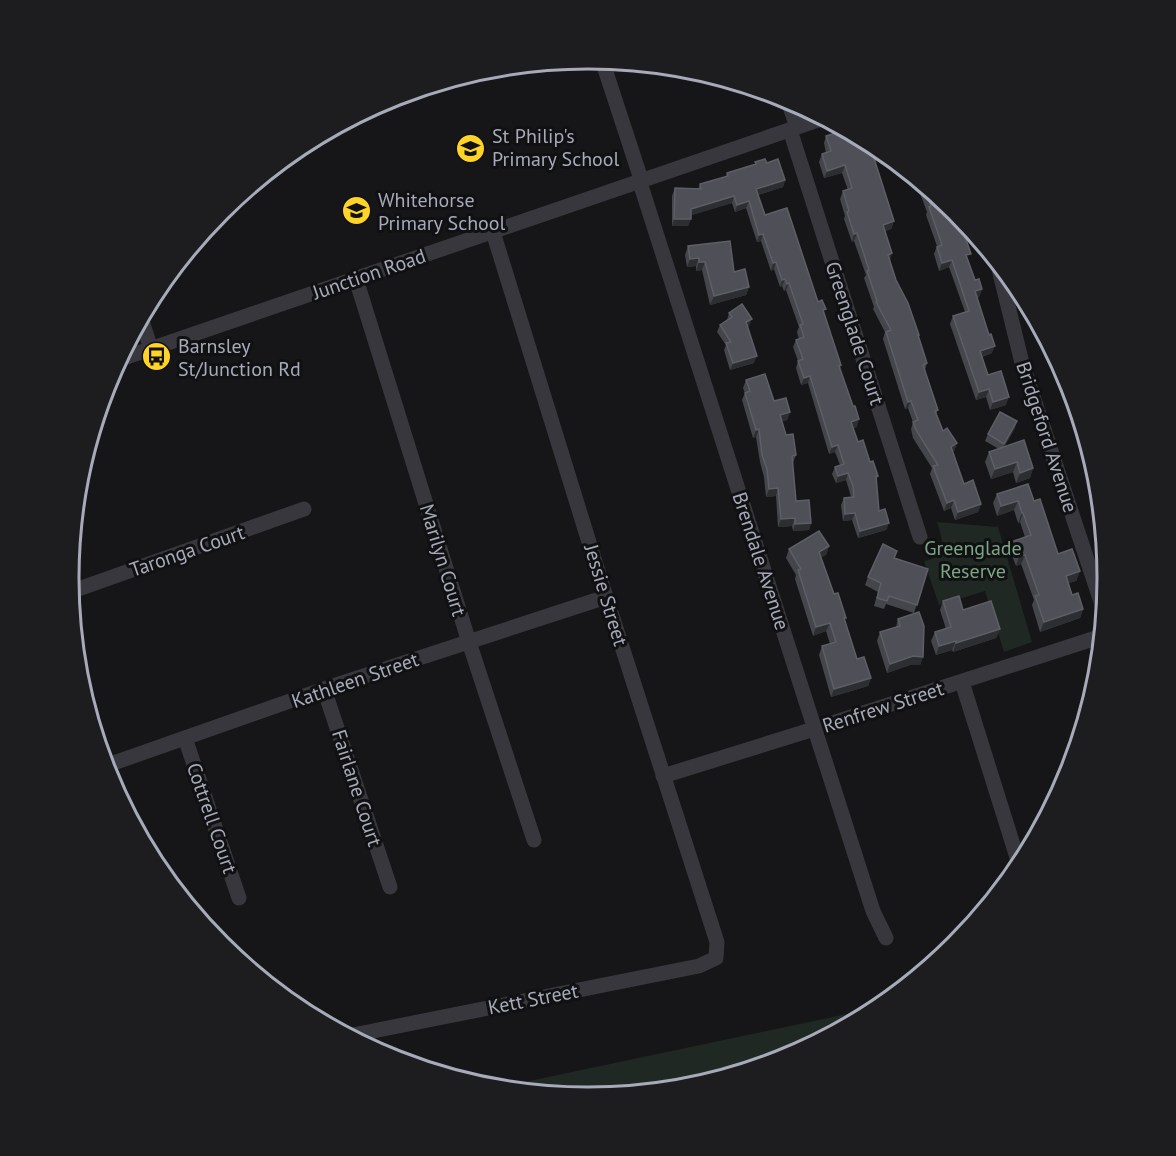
<svg xmlns="http://www.w3.org/2000/svg" width="1176" height="1156" font-family="'PT Sans',sans-serif">
  <style>
    .green { fill: #1f2822 }
    .lines { fill: none; stroke-linecap: round; stroke-linejoin: round }
    .minor { stroke: #37373d; stroke-width: 15 }
    .wall { fill: #44464b }
    .shaded-wall { fill: #2d2e32 }
    .building { fill: #4f5057; stroke: #5d5e66; stroke-width: 1.5 }
    .labels { text-anchor: middle; stroke-width: 6; stroke-linejoin: round; paint-order: stroke }
    .poi-label { font-size: 20px; fill: #a7aab9; stroke: #111113; text-anchor: start }
    .street-label { font-size: 20px; fill: #a7aab9; stroke: #111113 }
    .park-label { font-size: 20px; fill: #7ca685; stroke: #111113 }
    .rim { fill: none; stroke: #a7aab9; stroke-width: 3 }
  </style>
  <rect width="100%" height="100%" fill="#161618"/>
  <!-- green -->
  <g class="green">
    <polygon points="937,522 998,527 1032,642 1004,652 985,591 939,605 924,561 932,559 943,546 941,535"/>
    <polygon points="880,1007 786,1058 689,1088 588,1097 496,1088"/>
  </g>
  <g class="lines">
    <!-- minor -->
    <g class="minor">
      <polyline points="602,60 639,173 642,189 873,911 886,938"/>
      <polyline points="787,98 797,127"/>
      <polyline points="790,130 920,537"/>
      <polyline points="997,261 1022,363 1104,611"/>
      <polyline points="356,279 469,642 534,840"/>
      <polyline points="141,318 151,349"/>
      <polyline points="118,360 824,118"/>
      <polyline points="70,592 304,509"/>
      <polyline points="962,682 1020,867"/>
      <polyline points="324,689 390,887"/>
      <polyline points="185,738 239,898"/>
      <polyline points="105,766 324,689 606,597"/>
      <polyline points="663,776 814,729 1102,636"/>
      <polyline points="348,1036 699,966 716,958 717,942 606,597 493,232"/>
    </g>
  </g>
  <!-- wall -->
  <g class="wall">
    <polygon points="842,133 890,157 875,161 894,221 891,229 885,231 889,261 896,280 918,337 927,363 925,370 938,410 936,414 943,431 957,443 954,451 952,452 964,484 981,504 978,512 955,520 951,508 944,511 930,474 932,468 913,438 911,429 913,422 908,408 905,409 883,339 885,332 873,309 874,307 864,278 866,275 854,241 852,242 844,219 845,216 840,199 843,191 848,190 842,173 824,178 819,162 822,154 826,153 824,143 826,136"/>
    <polygon points="755,162 767,163 785,180 783,187 758,195 765,215 818,302 824,314 841,365 840,368 857,427 853,428 858,442 878,476 876,481 879,511 889,523 886,530 858,538 852,520 843,521 841,505 844,498 851,497 850,493 846,480 836,483 832,474 835,467 840,465 835,452 829,454 808,383 801,385 796,368 798,361 793,347 796,340 799,339 797,332 799,327 786,290 784,291 782,286 780,287 774,269 771,271 761,241 757,242 746,208 735,212 732,203 691,215 688,226 672,226 672,196 675,188 698,189 700,184 726,177 727,173 755,164"/>
    <polygon points="914,177 942,200 968,261 975,280 982,289 979,297 977,298 992,353 982,357 988,375 1006,405 990,410 986,397 976,400 950,324 953,316 965,312 949,267 939,271 934,254 937,246 926,215 927,212"/>
    <polygon points="688,246 734,272 749,287 746,295 710,305 702,270 696,271 696,266 687,267 685,255"/>
    <polygon points="729,313 749,326 748,327 754,363 730,370 724,350 726,345 717,332 720,325 727,320"/>
    <polygon points="746,380 790,412 787,420 781,421 786,435 796,455 793,463 796,501 811,523 809,530 793,531 792,526 778,527 776,496 766,497 764,477 760,462 756,437 753,438 742,400 745,393 743,388"/>
    <polygon points="1015,428 1004,447 1033,468 1030,478 1016,483 1013,472 991,479 985,462 989,452 999,449 985,441 988,434"/>
    <polygon points="997,494 1034,501 1058,554 1080,571 1076,581 1068,583 1072,595 1083,609 1080,618 1040,632 1032,605 1034,600 1021,564 1016,566 1010,550 1014,541 1025,537 1020,522 1018,523 1014,510 997,516 993,503"/>
    <polygon points="829,546 826,555 821,557 834,594 844,621 857,659 871,678 868,686 831,697 819,655 822,646 830,644 826,631 813,636 795,579 796,575 786,558 789,549"/>
    <polygon points="895,558 928,569 914,613 886,604 884,609 874,606 878,592 865,585 868,577"/>
    <polygon points="943,601 963,610 1000,629 996,638 953,652 952,650 936,655 931,641 935,632 946,629 940,610"/>
    <polygon points="898,619 923,657 920,665 910,665 887,673 877,641 880,632 896,627"/>
  </g>
  <!-- shaded-wall -->
  <g class="shaded-wall">
    <polygon points="884,152 890,157 870,163 873,155"/>
    <polygon points="845,165 842,173 824,178 827,171"/>
    <polygon points="785,180 783,187 754,196 756,189"/>
    <polygon points="734,196 732,203 689,216 691,209"/>
    <polygon points="749,201 746,208 735,212 737,205"/>
    <polygon points="674,219 691,219 688,226 672,226"/>
    <polygon points="894,221 891,229 880,233 883,225"/>
    <polygon points="857,233 854,241 852,242 854,234"/>
    <polygon points="763,234 761,241 757,242 759,235"/>
    <polygon points="892,253 890,261 888,255"/>
    <polygon points="699,258 696,266 687,267 690,259"/>
    <polygon points="952,260 949,267 939,271 942,263"/>
    <polygon points="699,262 705,262 702,270 696,271"/>
    <polygon points="776,262 774,269 771,271 773,263"/>
    <polygon points="785,279 782,286 780,287 782,280"/>
    <polygon points="789,283 786,290 784,291 787,284"/>
    <polygon points="749,287 746,295 710,305 714,296"/>
    <polygon points="982,289 979,297 973,299 975,291"/>
    <polygon points="752,319 749,326 744,329 746,322"/>
    <polygon points="995,346 992,353 978,358 980,351"/>
    <polygon points="757,356 754,363 730,370 733,363"/>
    <polygon points="810,376 808,383 801,385 804,378"/>
    <polygon points="989,389 986,397 976,400 979,392"/>
    <polygon points="1009,397 1006,405 990,410 993,402"/>
    <polygon points="911,401 908,408 905,409 908,402"/>
    <polygon points="790,412 787,420 777,423 780,415"/>
    <polygon points="859,419 857,427 849,429 851,422"/>
    <polygon points="1017,421 1015,428 1002,451 1004,444"/>
    <polygon points="759,429 756,437 753,438 756,430"/>
    <polygon points="957,443 954,451 948,455 951,447"/>
    <polygon points="838,445 835,452 829,454 832,447"/>
    <polygon points="1017,462 1013,472 991,479 995,469"/>
    <polygon points="1033,468 1030,478 1016,483 1020,473"/>
    <polygon points="848,473 846,480 836,483 838,476"/>
    <polygon points="778,488 776,496 766,497 769,489"/>
    <polygon points="954,500 951,508 944,511 947,503"/>
    <polygon points="1018,501 1014,510 997,516 1001,506"/>
    <polygon points="981,504 978,512 955,520 958,512"/>
    <polygon points="855,513 852,520 843,521 845,514"/>
    <polygon points="1022,513 1023,513 1020,522 1018,523"/>
    <polygon points="795,518 792,526 778,527 781,519"/>
    <polygon points="811,523 809,530 793,531 795,524"/>
    <polygon points="889,523 886,530 858,538 860,531"/>
    <polygon points="829,546 826,555 816,560 819,552"/>
    <polygon points="1025,555 1021,564 1016,566 1019,556"/>
    <polygon points="1080,571 1076,581 1062,585 1066,576"/>
    <polygon points="1083,609 1080,618 1040,632 1044,622"/>
    <polygon points="830,623 826,631 813,636 816,627"/>
    <polygon points="1000,629 996,638 953,652 956,643"/>
    <polygon points="956,641 952,650 936,655 939,646"/>
    <polygon points="913,656 923,657 920,665 910,665 887,673 890,664"/>
    <polygon points="871,678 868,686 831,697 834,689"/>
  </g>
  <!-- building -->
  <g class="building">
    <polygon points="842,131 842,133 848,131 877,146 884,152 873,155 894,221 883,225 892,253 888,255 896,280 908,303 919,335 918,335 927,363 923,365 938,410 935,411 943,431 947,428 957,443 951,447 964,484 973,480 981,504 958,512 954,500 947,503 933,466 938,465 916,430 913,422 918,420 911,401 908,402 886,332 891,330 876,302 877,301 867,271 869,270 857,233 854,234 847,212 849,211 843,191 852,188 845,165 827,171 822,154 831,151 826,136"/>
    <polygon points="765,159 767,163 778,159 785,180 756,189 765,215 787,208 818,302 822,300 826,309 823,310 841,365 839,366 853,406 855,406 859,419 851,422 858,442 863,440 870,462 873,461 878,476 876,476 879,511 885,509 889,523 860,531 855,513 845,514 844,498 854,497 853,486 848,473 838,476 835,467 844,464 838,445 832,447 810,376 804,378 798,361 803,359 796,340 804,337 800,325 803,324 789,283 787,284 785,279 782,280 776,262 773,263 763,234 759,235 749,201 737,205 734,196 691,209 691,219 674,219 675,188 701,189 700,184 728,176 727,173 756,164 755,162"/>
    <polygon points="922,184 942,200 943,202 944,202 957,213 971,254 966,255 975,280 979,279 982,289 975,291 989,335 991,334 995,346 980,351 988,375 1001,371 1009,397 993,402 989,389 979,392 953,316 969,311 952,260 942,263 937,247 942,245 929,207 931,206"/>
    <polygon points="730,241 734,272 745,269 749,287 714,296 705,262 699,262 699,258 690,259 688,246"/>
    <polygon points="742,304 752,319 746,322 757,356 733,363 726,343 731,342 720,325 732,317 729,313"/>
    <polygon points="765,374 774,401 786,398 790,412 780,415 786,435 793,434 796,455 792,456 796,501 809,500 811,523 795,524 795,518 781,519 778,488 769,489 767,469 762,455 759,429 756,430 745,393 750,391 746,380"/>
    <polygon points="1000,412 1017,421 1004,444 988,434"/>
    <polygon points="1024,440 1033,468 1020,473 1017,462 995,469 989,452"/>
    <polygon points="1028,484 1034,501 1040,499 1058,554 1072,549 1080,571 1066,576 1072,595 1078,593 1083,609 1044,622 1035,596 1039,595 1025,555 1019,556 1014,541 1031,535 1023,513 1022,513 1018,501 1001,506 997,494"/>
    <polygon points="819,531 829,546 819,552 834,594 838,593 846,618 844,618 857,659 864,657 871,678 834,689 822,646 836,642 830,623 816,627 798,570 801,569 789,549"/>
    <polygon points="883,544 897,551 894,558 928,569 917,605 889,596 887,601 877,598 881,583 868,577"/>
    <polygon points="959,596 963,610 991,601 1000,629 956,643 956,641 939,646 935,632 951,627 943,601"/>
    <polygon points="919,612 924,626 923,657 913,656 890,664 880,632 900,626 898,619"/>
  </g>
  <!-- icons -->
  <defs>
    <symbol id="school-disc" viewBox="-11 -11 22 22"><circle r="9.5" fill="#ffd427" stroke="#111113"/><path d="M0-5L7-2L0 1L-7-2ZM-4 1L0 2.5L4 1V4Q0 6-4 4Z" fill="#111"/></symbol>
    <symbol id="bus-disc" viewBox="-11 -11 22 22"><circle r="9.5" fill="#ffd427" stroke="#111113"/><path d="M-5-6H5V4H4V6H2V4H-2V6H-4V4H-5ZM-3.5-4V0h7V-4ZM-3.5 1.2v1.5H-2V1.2ZM2 1.2v1.5H3.5V1.2Z" fill="#111"/></symbol>
  </defs>
  <g fill-rule="evenodd">
    <use href="#school-disc" x="454" y="132" width="33" height="33"/>
    <use href="#school-disc" x="340" y="194" width="33" height="33"/>
    <use href="#bus-disc" x="140" y="340" width="33" height="33"/>
  </g>
  <g class="labels">
    <!-- poi labels -->
    <g class="poi-label">
      <text x="492" y="143">St Philip's<tspan x="492" dy="23">Primary School</tspan></text>
      <text x="378" y="207">Whitehorse<tspan x="378" dy="23">Primary School</tspan></text>
      <text x="178" y="353">Barnsley<tspan x="178" dy="23">St/Junction Rd</tspan></text>
    </g>
    <!-- street labels -->
    <g class="street-label">
      <text transform="translate(369 274) rotate(-19)" y="7">Junction Road</text>
      <text transform="translate(855 333) rotate(72)" y="7">Greenglade Court</text>
      <text transform="translate(1047 437) rotate(72)" y="7">Bridgeford Avenue</text>
      <text transform="translate(187 551) rotate(-19)" y="7">Taronga Court</text>
      <text transform="translate(443 560) rotate(73)" y="7">Marilyn Court</text>
      <text transform="translate(761 561) rotate(72)" y="7">Brendale Avenue</text>
      <text transform="translate(606 595) rotate(73)" y="7">Jessie Street</text>
      <text transform="translate(355 680) rotate(-19)" y="7">Kathleen Street</text>
      <text transform="translate(883 707) rotate(-18)" y="7">Renfrew Street</text>
      <text transform="translate(357 788) rotate(72)" y="7">Fairlane Court</text>
      <text transform="translate(212 818) rotate(71)" y="7">Cottrell Court</text>
      <text transform="translate(533 999) rotate(-11)" y="7">Kett Street</text>
    </g>
    <!-- park labels -->
    <g class="park-label">
      <text x="973" y="555">Greenglade<tspan x="973" dy="23">Reserve</tspan></text>
    </g>
  </g>
  <!-- crop -->
  <path d="M0 0H1176V1156H0ZM79 578a509 509 0 1 1 1018 0a509 509 0 1 1-1018 0Z" fill="#1d1d20" fill-rule="evenodd"/>
  <path class="rim" d="M79 578a509 509 0 1 1 1018 0a509 509 0 1 1-1018 0Z"/>
</svg>
